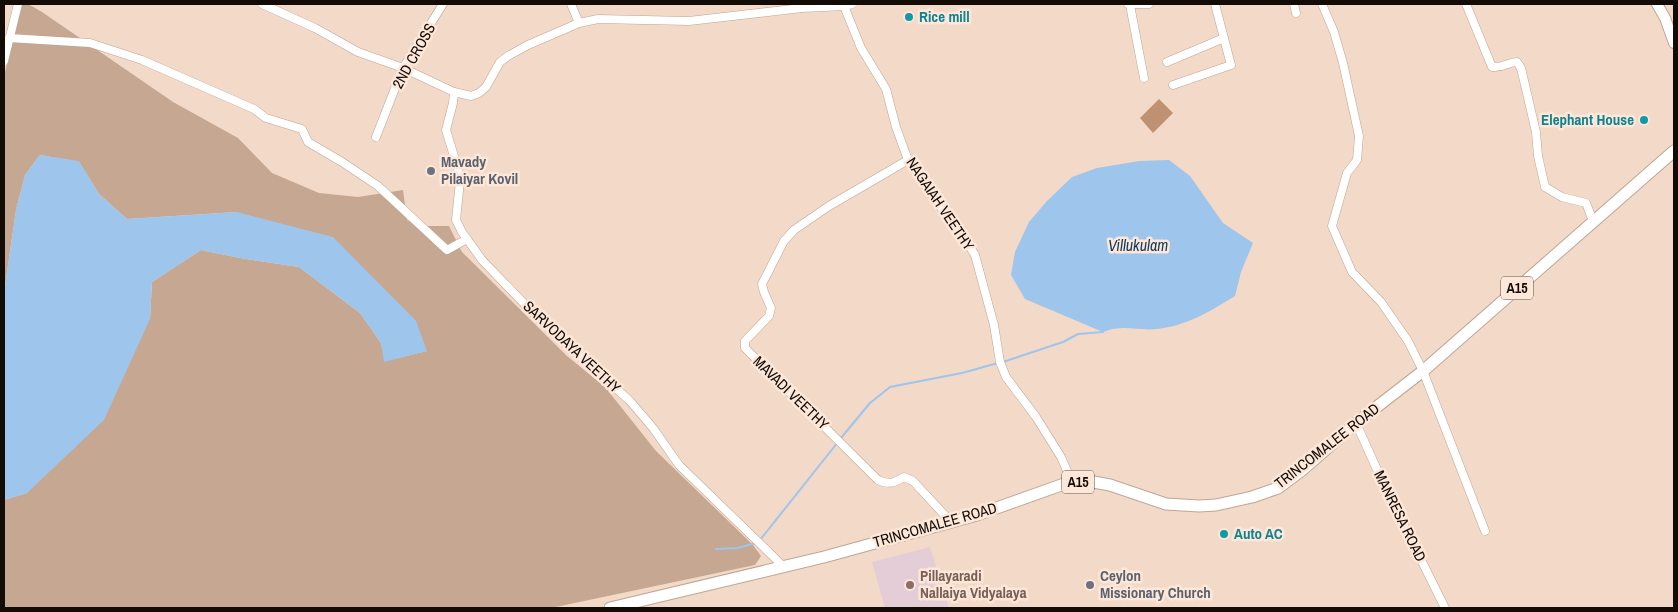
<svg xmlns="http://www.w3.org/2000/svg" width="1678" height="612" font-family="'Archivo Narrow',sans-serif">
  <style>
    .education { fill: #e5cdd7 }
    .green { fill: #c6a791 }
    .forest { fill: #bd9172 }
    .water { fill: #9ec5ec }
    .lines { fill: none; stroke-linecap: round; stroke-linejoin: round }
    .stream { stroke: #9ec5ec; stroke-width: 2 }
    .minor-casing { stroke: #bea695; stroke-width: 9 }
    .major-casing { stroke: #bea695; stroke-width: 12 }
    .highway-casing { stroke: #bea695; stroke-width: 13 }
    .minor { stroke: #fff; stroke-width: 8 }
    .major { stroke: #fff; stroke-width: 10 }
    .highway { stroke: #fff; stroke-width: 11 }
    .culture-dot { fill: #0f9aa8; stroke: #fce7d9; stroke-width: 2 }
    .worship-dot { fill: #6b7280; stroke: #fce7d9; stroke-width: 2 }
    .education-dot { fill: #8d6e63; stroke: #fce7d9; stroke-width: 2 }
    .labels { text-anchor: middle; stroke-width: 5; stroke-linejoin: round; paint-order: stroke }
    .shield { fill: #fce7d9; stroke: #594d45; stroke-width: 1 }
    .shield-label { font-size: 14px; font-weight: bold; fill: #130b05 }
    .culture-label { font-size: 15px; font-weight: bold; fill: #0d838f; stroke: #fce7d9; text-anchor: start }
    .street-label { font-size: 15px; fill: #130b05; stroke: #fce7d9 }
    .worship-label { font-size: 15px; font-weight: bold; fill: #5b616d; stroke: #fce7d9; text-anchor: start }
    .education-label { font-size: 15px; font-weight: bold; fill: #785e54; stroke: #fce7d9; text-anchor: start }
    .water-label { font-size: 16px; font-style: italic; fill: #123b60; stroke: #fce7d9 }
  </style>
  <rect width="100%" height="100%" fill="#f3d9c7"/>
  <!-- education -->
  <polygon class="education" points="930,547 949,608 885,608 872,562"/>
  <!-- green -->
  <polygon class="green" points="22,4 28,4 42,12 173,102 238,138 272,173 319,193 358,197 403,190 407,220 418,226 449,226 462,252 567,356 605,387 656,451 753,545 761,556 755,565 551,608 4,608 4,500 27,493 150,319 152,282 201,250 240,258 299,267 360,313 381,343 385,361 427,351 237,212 127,219 99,194 79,162 40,155 25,175 16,210 4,293 4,77 19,9"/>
  <!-- forest -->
  <polygon class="forest" points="1159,99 1173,113 1153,133 1140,118"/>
  <!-- water -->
  <g class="water">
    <polygon points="40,155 79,161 99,194 127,219 237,212 333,237 416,321 427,351 384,362 381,343 360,313 299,267 240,258 201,250 152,282 150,319 104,420 27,493 4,500 4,293 16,210 25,175"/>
    <path d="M1169,160L1190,176L1223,223L1253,243L1241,272L1235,296C1211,311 1186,326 1157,329C1136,331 1125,324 1103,332L1025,299L1011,275L1015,252L1029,222L1047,201L1072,177L1097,168L1139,161Z"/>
  </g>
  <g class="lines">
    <!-- stream -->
    <g class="stream">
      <polyline points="1003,362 1063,342 1078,334 1103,332"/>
      <polyline points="841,438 870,403 890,387 962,373 998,363"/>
      <polyline points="760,540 838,442"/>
      <polyline points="716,549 737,548 756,543"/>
    </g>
    <defs>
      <g id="minor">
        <polyline points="262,4 315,28 358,52 403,68 454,92 453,103 446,130 457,166 460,181 456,220 462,232 482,260 543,323 630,401 653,428 679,465 783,566"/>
        <polyline points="571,4 579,23"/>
        <polyline points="1128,4 1149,4"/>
        <polyline points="1294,4 1296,13"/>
        <polyline points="1322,4 1334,32 1343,63 1359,136 1357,160 1347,173 1332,226 1352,272 1381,302 1408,341 1423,371 1485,531"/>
        <path d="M1466,4L1492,67C1505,68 1507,62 1517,62L1521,68L1536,132L1538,156L1545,187L1562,197L1586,203L1593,221"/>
        <polyline points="1130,5 1144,78"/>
        <polyline points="844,6 861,48 886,89 896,127 908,160 936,201 961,233 975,255 994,325 1000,362 1006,377 1036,417 1061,457 1072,482"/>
        <polyline points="9,38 90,43 142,60 254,109 266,118 302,129 308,142 342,162 378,186 447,250 467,239"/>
        <polyline points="4,61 18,4"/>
        <polyline points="1167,62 1224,38"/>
        <polyline points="1173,85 1231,65 1215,4"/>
        <polyline points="454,92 471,96 479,93 486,87 500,62 508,56 528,45 579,23 598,19 689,21 802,8 844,6 852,4"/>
        <polyline points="376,137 403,68 443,4"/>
        <path d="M908,160L829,206L794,230L784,241L762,284L764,292L771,308L769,316L745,341V348L878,480C889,485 894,483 904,477L913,481L951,522"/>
        <polyline points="1356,423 1384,485 1445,608"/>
      </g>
      <polyline id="major" points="1657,4 1665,18 1674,43"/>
      <polyline id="highway" points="610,608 824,557 977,515 1064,484 1088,481 1110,485 1166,504 1199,506 1216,505 1252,497 1278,488 1302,470 1356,423 1423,371 1674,151"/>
    </defs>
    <!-- minor casing -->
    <use href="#minor" class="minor-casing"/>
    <!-- major casing -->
    <use href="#major" class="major-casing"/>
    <!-- highway casing -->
    <use href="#highway" class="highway-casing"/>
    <!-- minor -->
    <use href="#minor" class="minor"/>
    <!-- major -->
    <use href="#major" class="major"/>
    <!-- highway -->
    <use href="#highway" class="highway"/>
  </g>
  <!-- markers -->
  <g class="culture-dot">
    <circle cx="909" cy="17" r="5"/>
    <circle cx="1644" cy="120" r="5"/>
    <circle cx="1224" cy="534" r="5"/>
  </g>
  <g class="worship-dot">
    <circle cx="431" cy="171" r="5"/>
    <circle cx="1090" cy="585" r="5"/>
  </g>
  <circle class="education-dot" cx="910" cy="585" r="5"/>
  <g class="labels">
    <!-- shield labels -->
    <g class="shield">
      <rect x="1501" y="276.5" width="32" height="23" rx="4"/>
      <rect x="1062" y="470.5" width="32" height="23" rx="4"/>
    </g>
    <g class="shield-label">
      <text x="1517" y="293">A15</text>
      <text x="1078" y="487">A15</text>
    </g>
    <!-- culture labels -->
    <g class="culture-label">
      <text x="919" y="22">Rice mill</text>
      <text x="1634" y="125" text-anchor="end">Elephant House</text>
      <text x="1234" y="539">Auto AC</text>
    </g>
    <!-- street labels -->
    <g class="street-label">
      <text transform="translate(414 56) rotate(-61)" y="5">2ND CROSS</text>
      <text transform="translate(940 204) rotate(56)" y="5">NAGAIAH VEETHY</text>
      <text transform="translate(572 347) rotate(43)" y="5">SARVODAYA VEETHY</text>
      <text transform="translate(791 393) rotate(44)" y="5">MAVADI VEETHY</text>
      <text transform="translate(1327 446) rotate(-38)" y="5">TRINCOMALEE ROAD</text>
      <text transform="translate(1400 516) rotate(64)" y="5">MANRESA ROAD</text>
      <text transform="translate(935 525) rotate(-16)" y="5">TRINCOMALEE ROAD</text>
    </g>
    <!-- worship labels -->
    <g class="worship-label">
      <text x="441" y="167">Mavady<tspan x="441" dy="17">Pilaiyar Kovil</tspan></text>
      <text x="1100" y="581">Ceylon<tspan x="1100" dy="17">Missionary Church</tspan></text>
    </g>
    <!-- education labels -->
    <g class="education-label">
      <text x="920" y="581">Pillayaradi<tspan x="920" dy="17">Nallaiya Vidyalaya</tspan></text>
    </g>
    <!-- water labels -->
    <g class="water-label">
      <text x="1138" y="251">Villukulam</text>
    </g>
  </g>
  <!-- border -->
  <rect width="1678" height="612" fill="none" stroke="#130b05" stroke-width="10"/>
</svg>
